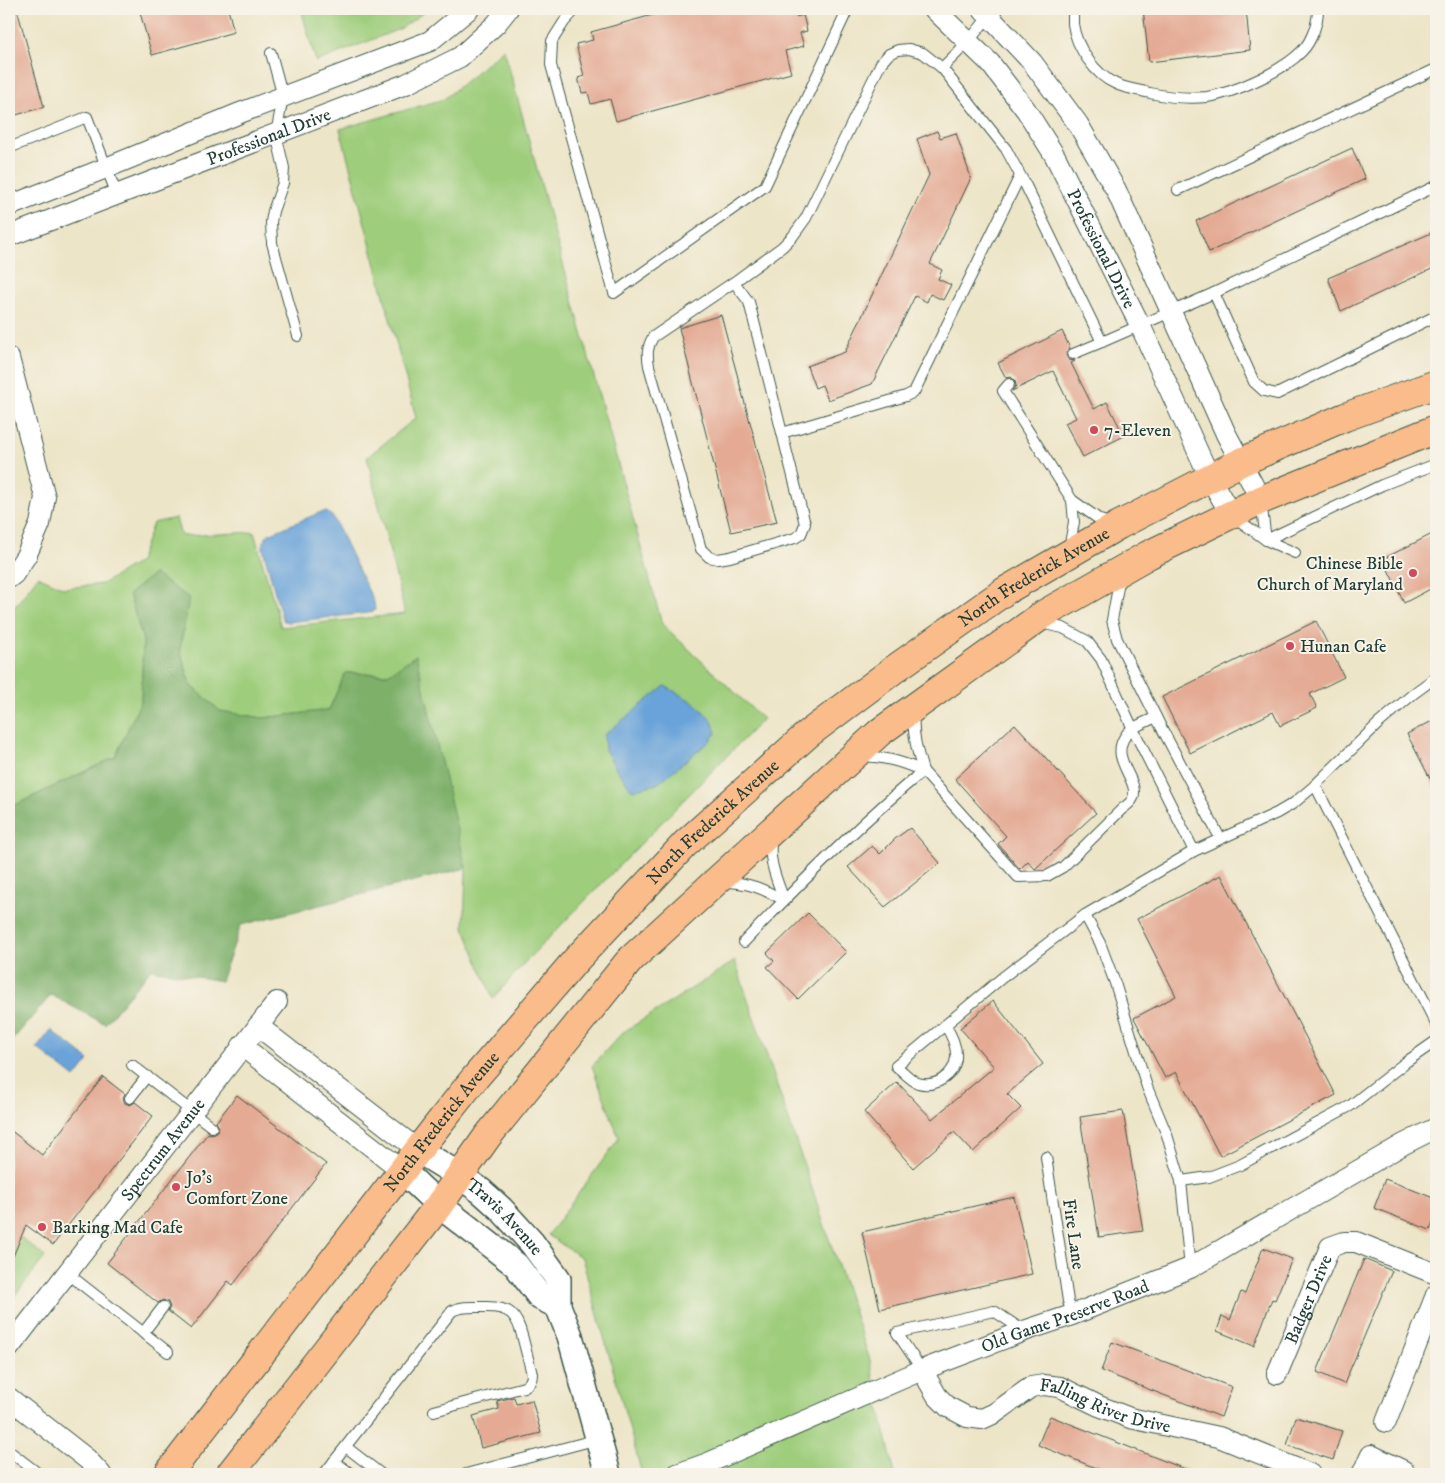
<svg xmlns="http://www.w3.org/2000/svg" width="1445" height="1483" font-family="'IM FELL DW Pica',serif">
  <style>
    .green { fill: #9ecd7b; stroke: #5e8558 }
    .forest { fill: #7eb06b; stroke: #4e7650 }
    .water { fill: #69a3d9; stroke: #447086 }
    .building { fill: #e4aa94 }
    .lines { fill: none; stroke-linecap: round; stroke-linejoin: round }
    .service-casing { stroke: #3e564a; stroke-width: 12 }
    .minor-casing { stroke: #3e564a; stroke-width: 22 }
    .tertiary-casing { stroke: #3e564a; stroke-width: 28 }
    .primary-casing { stroke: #3e564a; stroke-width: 30 }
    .service { stroke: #fff; stroke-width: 10 }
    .minor { stroke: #fff; stroke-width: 20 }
    .tertiary { stroke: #fff; stroke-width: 25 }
    .primary { stroke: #fabc8b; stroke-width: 28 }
    .poi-dot { fill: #d1495b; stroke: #f7f3e8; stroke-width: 2 }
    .labels { text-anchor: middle; stroke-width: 4; stroke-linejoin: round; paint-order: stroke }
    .street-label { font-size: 18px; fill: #1f3d34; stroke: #f7f3e8 }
    .poi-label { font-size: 18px; fill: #1f3d34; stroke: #f7f3e8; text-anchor: start }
  </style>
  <rect width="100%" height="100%" fill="#f7f3e8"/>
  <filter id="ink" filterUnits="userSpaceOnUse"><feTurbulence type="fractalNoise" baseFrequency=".02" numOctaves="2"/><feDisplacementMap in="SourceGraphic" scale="10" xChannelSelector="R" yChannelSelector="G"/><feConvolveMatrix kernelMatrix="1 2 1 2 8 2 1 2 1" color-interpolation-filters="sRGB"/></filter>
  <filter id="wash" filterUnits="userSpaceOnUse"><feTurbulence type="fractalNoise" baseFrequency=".0096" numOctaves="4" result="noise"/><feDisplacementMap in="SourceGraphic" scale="20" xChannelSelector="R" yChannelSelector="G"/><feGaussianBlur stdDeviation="1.12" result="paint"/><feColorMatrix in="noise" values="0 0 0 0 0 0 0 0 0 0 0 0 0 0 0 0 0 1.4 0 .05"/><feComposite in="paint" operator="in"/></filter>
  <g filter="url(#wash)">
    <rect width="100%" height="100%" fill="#ede5c8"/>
    <!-- green -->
    <g class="green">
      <polygon points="301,9 428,9 402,28 316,62"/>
      <polygon points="504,49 662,624 763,719 527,960 493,999 464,927 466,868 388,674 345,673 329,710 263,718 220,711 190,684 180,649 189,598 129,594 143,640 141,702 115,757 9,808 9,613 11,612 38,576 64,588 102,584 139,562 153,523 176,518 181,536 254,532 281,627 405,614 367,457 416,418 340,129 444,99"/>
      <polygon points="735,961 870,1360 878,1402 895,1474 642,1474 582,1258 548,1235 619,1138 592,1066 622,1033"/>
      <polygon points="9,1228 45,1257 9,1303"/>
    </g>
    <!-- forest -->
    <polygon class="forest" points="154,574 189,598 180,649 190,684 220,711 263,718 329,710 345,673 388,674 416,655 466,868 241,925 221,981 151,969 105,1024 51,995 9,1044 9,808 115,757 141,701 143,640 129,594"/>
    <!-- water -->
    <g class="water">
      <path d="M321,512H327L333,517L374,602L375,610L368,613L288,622L284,621L282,618L263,549C263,542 264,538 269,534Z"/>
      <polygon points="665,686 695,703 712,720 716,733 709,742 657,784 632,790 617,770 605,750 604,735"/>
      <polygon points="51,1030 89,1060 75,1078 37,1048"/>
    </g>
    <g id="blocks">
      <!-- building -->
      <g class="building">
        <polygon points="9,9 17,9 44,107 9,117"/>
        <polygon points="139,9 228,9 234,32 152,55"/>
        <polygon points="674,9 794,9 796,17 803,15 807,31 800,33 804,46 785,51 791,73 616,121 610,99 591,104 588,92 582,93 578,78 584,76 576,44 593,40 591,32"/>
        <polygon points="1143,9 1246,9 1250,50 1149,62"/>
        <polygon points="937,131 940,138 956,133 971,178 930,264 942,270 938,279 951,285 943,300 930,294 927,302 915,296 872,384 828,400 822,385 815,388 807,366 845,352 929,175 917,139"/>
        <polygon points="1352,148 1365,179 1209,252 1196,221"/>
        <polygon points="1436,231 1436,267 1341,311 1328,278"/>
        <polygon points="721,315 777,522 731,532 679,328"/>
        <polygon points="1062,331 1070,348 1066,353 1067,357 1069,360 1075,361 1071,363 1094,409 1107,402 1124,436 1083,457 1065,423 1076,418 1053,371 1012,391 1016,386 1015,381 1011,377 1006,378 998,363"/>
        <polygon points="1436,532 1436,586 1404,603 1383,559"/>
        <polygon points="1316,621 1344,677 1310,694 1317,708 1280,726 1273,712 1190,753 1162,697"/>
        <polygon points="1436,719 1436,790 1407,734"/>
        <polygon points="1015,724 1096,813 1035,869 1028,861 1020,869 998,844 1006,836 955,779"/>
        <polygon points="910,828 940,863 885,907 848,867 872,846 880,854 896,838"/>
        <polygon points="1221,875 1336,1095 1220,1156 1176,1072 1165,1078 1134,1018 1176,996 1137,919"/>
        <polygon points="808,913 846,952 798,999 767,967 774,961 767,953"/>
        <polygon points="993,1001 1043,1064 1007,1094 1021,1108 973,1152 954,1132 913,1168 864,1112 897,1082 932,1119 994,1067 960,1028"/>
        <polygon points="103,1077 125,1094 123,1098 125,1103 130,1105 135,1102 153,1116 53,1245 26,1225 9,1266 9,1129 42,1155"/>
        <polygon points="237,1095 326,1164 233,1285 228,1281 191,1329 168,1311 170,1307 168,1302 163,1300 158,1303 107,1263 208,1133 212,1134 217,1132 219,1127 216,1122"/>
        <polygon points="1123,1111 1143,1231 1099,1237 1080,1117"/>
        <polygon points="1385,1179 1436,1199 1436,1214 1430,1230 1374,1208"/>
        <polygon points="1014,1197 1032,1274 880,1309 862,1232"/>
        <polygon points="1263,1248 1292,1259 1275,1300 1272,1299 1254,1346 1217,1331 1222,1316 1230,1320 1241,1292 1245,1294"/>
        <polygon points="1364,1259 1392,1271 1344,1384 1317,1372"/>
        <polygon points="1112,1342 1232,1387 1221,1417 1101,1371"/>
        <polygon points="514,1397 516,1404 532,1400 541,1433 481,1448 473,1416 499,1409 497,1401"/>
        <polygon points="1050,1416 1195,1473 1195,1474 1111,1474 1038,1445"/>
        <polygon points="1296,1417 1342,1431 1333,1460 1287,1445"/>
      </g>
    </g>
  </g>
  <g filter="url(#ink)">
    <use href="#blocks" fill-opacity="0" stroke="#3e564a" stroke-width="1"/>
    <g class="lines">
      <defs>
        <g id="service">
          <polyline points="576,9 564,22 552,41 551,65 614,293 765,186 848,9"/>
          <path d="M1073,9C1073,14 1073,19 1073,24C1076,47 1095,75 1116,84C1127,89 1139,90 1150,93C1168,97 1187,99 1207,97C1234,93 1283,71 1302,51C1312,41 1318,22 1318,9"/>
          <polyline points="271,53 283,97 276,134 284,168 283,183 273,211 271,222 272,243 298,336"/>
          <polyline points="942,68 968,42 990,15"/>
          <polyline points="9,148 87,117 117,195"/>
          <polyline points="1178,190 1436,69"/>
          <path d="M734,282L653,337C647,347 647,354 649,366L701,549L709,557L718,559L730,557L795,538L801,534L805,524L749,302L734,282L782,247L793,236L806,218L881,63L889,54L898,50L909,49L923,53L942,68L1006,149L1025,184L1102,342L1214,293L1436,186"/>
          <polyline points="1214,293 1254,382 1264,391 1277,394 1436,316"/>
          <polyline points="1073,354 1102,342"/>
          <polyline points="1009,384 1003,391 1072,500 1100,520 1113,524"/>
          <polyline points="782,433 906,396 914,392 1020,176"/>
          <polyline points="1261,501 1266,540 1382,485 1436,464"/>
          <polyline points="1234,517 1266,540 1295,553"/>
          <polyline points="1069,549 1074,522 1072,500"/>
          <polyline points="1120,576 1112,620 1117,639 1159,723 1220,838"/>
          <polyline points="1040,623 1063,628 1087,641 1101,659 1133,729 1194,851"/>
          <path d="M914,713C912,733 917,751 923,771"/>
          <path d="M860,756C885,757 900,761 923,771"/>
          <polyline points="1315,785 1436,1024"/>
          <path d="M772,838C767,859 777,880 784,900"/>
          <path d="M724,882C749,882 763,889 784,900"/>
          <polyline points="1085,915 1100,943 1115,983 1147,1087 1167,1135 1181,1181 1190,1268"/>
          <path d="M744,942C801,882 860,823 923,771L1018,877L1047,876L1063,867L1122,809C1126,806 1131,803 1133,798C1140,779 1108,759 1126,735C1132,726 1147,722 1156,717"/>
          <path d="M945,1025C951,1034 957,1046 956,1058C954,1076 935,1088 918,1083C910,1080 903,1071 896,1066L1003,977L1085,915L1194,851L1277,813L1294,803L1313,787L1378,724L1413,694L1436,677"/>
          <polyline points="132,1065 212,1127"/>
          <polyline points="130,1098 147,1076"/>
          <polyline points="1046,1157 1068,1301 1072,1315"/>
          <polyline points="1181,1181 1209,1177 1240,1165 1350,1106 1406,1062 1436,1041"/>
          <polyline points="67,1273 168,1352"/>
          <polyline points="143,1333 163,1307"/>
          <polyline points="922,1370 897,1333 994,1311 1024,1331"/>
          <polyline points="346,1447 381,1474"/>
          <polyline points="9,1451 39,1474"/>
          <polyline points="334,1461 351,1474"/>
          <path d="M324,1474L452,1311C461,1306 472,1307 483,1307C510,1306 517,1314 523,1339C526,1351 529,1362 532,1374C532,1380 530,1384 524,1387L434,1411"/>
          <polyline points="466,1474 598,1439"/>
        </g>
        <g id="minor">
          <path id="s1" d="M934,9L990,63L1026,110L1055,156L1140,325L1210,478L1231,515"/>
          <polyline points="982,9 1032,62 1078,124 1116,190 1226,434 1261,500"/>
          <polyline points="9,206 106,168 240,113 430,41 469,9"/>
          <path id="s2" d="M9,236L406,84L460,57L496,24L508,9"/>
          <polyline points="9,358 45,497 40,524 26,556 14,574 9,578"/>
          <polyline points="258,1026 418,1150"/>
          <polyline points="242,1046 403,1171"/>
          <path id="s3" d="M9,1348L277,1002"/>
          <path id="s4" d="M922,1370L937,1396L948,1407L967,1417L982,1419L995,1413L1031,1387L1044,1385L1060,1387L1099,1406L1130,1418L1219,1437L1310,1474"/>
          <path id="s5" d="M1277,1374L1330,1247L1344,1242H1356L1436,1274"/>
          <polyline points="9,1398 87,1459 101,1474"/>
          <polyline points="1386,1422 1436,1295"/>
          <path id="s6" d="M677,1474L708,1463L922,1370L1024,1331L1072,1315L1190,1268L1404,1144L1436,1128"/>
          <polyline points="1362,1474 1371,1455 1404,1471 1403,1474"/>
        </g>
        <g id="tertiary">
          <path id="s7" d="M418,1150L460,1176L481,1191L501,1209L532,1243L558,1279V1306L570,1336L608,1474"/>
          <polyline points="403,1171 439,1205 516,1265 540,1297 558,1306"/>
        </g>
        <g id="primary">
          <path id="s8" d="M168,1474L436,1127L474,1079L575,961L685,844L808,734L896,668L1005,591L1119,525L1241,462L1345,417L1436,384"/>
          <polyline points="230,1474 439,1205 487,1137 630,960 880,732 1044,614 1148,555 1261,500 1436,429"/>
        </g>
      </defs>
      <!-- service casing -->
      <use href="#service" class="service-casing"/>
      <!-- minor casing -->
      <use href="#minor" class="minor-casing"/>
      <!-- tertiary casing -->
      <use href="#tertiary" class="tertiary-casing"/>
      <!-- primary casing -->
      <use href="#primary" class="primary-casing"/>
      <!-- service -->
      <use href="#service" class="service"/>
      <!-- minor -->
      <use href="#minor" class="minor"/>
      <!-- tertiary -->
      <use href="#tertiary" class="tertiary"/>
      <!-- primary -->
      <use href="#primary" class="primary"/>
    </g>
  </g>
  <!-- markers -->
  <g class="poi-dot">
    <circle cx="1094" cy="430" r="5"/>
    <circle cx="1413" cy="573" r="5"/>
    <circle cx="1290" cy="646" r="5"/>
    <circle cx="176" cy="1187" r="5"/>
    <circle cx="42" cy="1227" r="5"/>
  </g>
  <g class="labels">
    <!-- street labels -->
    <g class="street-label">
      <text dy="6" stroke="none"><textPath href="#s2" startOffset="278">Professional Drive</textPath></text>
      <text dy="6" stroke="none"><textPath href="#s1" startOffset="295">Professional Drive</textPath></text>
      <text dy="6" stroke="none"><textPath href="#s8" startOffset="1256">North Frederick Avenue</textPath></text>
      <text dy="6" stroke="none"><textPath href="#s8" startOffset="851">North Frederick Avenue</textPath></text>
      <text dy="6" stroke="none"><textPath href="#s8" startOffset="446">North Frederick Avenue</textPath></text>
      <text dy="6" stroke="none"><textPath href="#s3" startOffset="251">Spectrum Avenue</textPath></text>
      <text dy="6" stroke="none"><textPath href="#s7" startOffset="110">Travis Avenue</textPath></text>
      <text transform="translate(1074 1234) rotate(82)" y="6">Fire Lane</text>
      <text dy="6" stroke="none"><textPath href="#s5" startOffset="81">Badger Drive</textPath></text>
      <text dy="6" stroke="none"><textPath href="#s6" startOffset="419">Old Game Preserve Road</textPath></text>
      <text dy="6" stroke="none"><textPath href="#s4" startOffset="219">Falling River Drive</textPath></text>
    </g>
    <!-- poi labels -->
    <g class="poi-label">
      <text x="1104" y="436">7-Eleven</text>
      <text x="1403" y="569" text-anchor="end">Chinese Bible<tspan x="1403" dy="21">Church of Maryland</tspan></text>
      <text x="1300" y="652">Hunan Cafe</text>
      <text x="186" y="1183">Jo's<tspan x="186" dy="21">Comfort Zone</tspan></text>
      <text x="52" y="1233">Barking Mad Cafe</text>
    </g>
  </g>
  <!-- margin -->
  <rect width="1445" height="1483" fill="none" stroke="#f7f3e8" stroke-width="30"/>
</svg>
